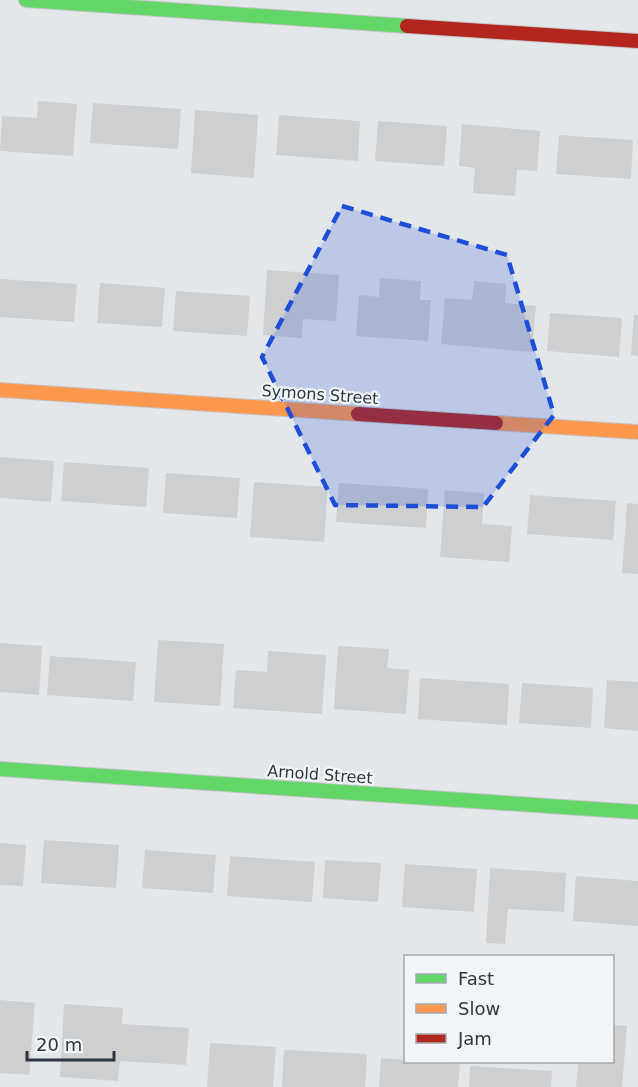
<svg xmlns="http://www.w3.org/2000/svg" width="638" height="1087" font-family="'DejaVu Sans',sans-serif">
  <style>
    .building { fill: #cdcfd1 }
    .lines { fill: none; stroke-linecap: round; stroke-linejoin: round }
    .fast-casing { stroke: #c3c5c7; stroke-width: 16 }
    .slow-casing { stroke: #c3c5c7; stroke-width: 16 }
    .jam-casing { stroke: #c3c5c7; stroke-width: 16 }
    .fast { stroke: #63d668; stroke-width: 14 }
    .slow { stroke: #ff974d; stroke-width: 14 }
    .jam { stroke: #b3261e; stroke-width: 14 }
    .marked { fill: #1d4ed8; fill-opacity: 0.2; stroke: #1d4ed8; stroke-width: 4.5; stroke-dasharray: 12 8; stroke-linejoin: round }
    .labels { text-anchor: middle; stroke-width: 4.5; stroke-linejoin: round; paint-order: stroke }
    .street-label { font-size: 16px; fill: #2d3740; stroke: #f2f5f7 }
  </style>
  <rect width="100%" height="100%" fill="#e4e7e9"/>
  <!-- building -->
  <g class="building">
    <polygon points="38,101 77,104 73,156 0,151 2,116 37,118"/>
    <polygon points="93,103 181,109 178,149 90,143"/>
    <polygon points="195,110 258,115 254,178 191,173"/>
    <polygon points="279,115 360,121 358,161 276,155"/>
    <polygon points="378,121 447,126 444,166 375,161"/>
    <polygon points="462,124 540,131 537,171 517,170 515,196 473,193 475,168 459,166"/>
    <polygon points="559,135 633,140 631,179 556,174"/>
    <polygon points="267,270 339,275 336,321 303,319 302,338 263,335"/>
    <polygon points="380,278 421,281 420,300 431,300 428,341 356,336 359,295 379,297"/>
    <polygon points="0,279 77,284 74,322 0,317"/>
    <polygon points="474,281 506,284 505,303 536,306 532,352 441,344 445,298 472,300"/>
    <polygon points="100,283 165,288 162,327 97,323"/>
    <polygon points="176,291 250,296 247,336 173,331"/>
    <polygon points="550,313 622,318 619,357 547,351"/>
    <polygon points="634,315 638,315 638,356 631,355"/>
    <polygon points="0,457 54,461 51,502 0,498"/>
    <polygon points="64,462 149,468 146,507 61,501"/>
    <polygon points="166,473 240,478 237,518 163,513"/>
    <polygon points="254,482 328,487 324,542 250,537"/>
    <polygon points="339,483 428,489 426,528 336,522"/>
    <polygon points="445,490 484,493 482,524 512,526 509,562 440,557"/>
    <polygon points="530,495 616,501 613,540 527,534"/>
    <polygon points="627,503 638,504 638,574 622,573"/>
    <polygon points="158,640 224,644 220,706 154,702"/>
    <polygon points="0,643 42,646 39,695 0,692"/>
    <polygon points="338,646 389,649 387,668 409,670 406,714 334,709"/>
    <polygon points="268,651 326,655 322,714 233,708 236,670 267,672"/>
    <polygon points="50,656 136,662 133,701 47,695"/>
    <polygon points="420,678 509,684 507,725 418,719"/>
    <polygon points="607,680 638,682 638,731 604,728"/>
    <polygon points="522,683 593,688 591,728 519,723"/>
    <polygon points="44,840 119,845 116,888 41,883"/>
    <polygon points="0,843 26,845 23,886 0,885"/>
    <polygon points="145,850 216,855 213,893 142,888"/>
    <polygon points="230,856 315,862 312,902 227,896"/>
    <polygon points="325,860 381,863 378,902 323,898"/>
    <polygon points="405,864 477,869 474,912 402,907"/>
    <polygon points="490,868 566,873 564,912 508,909 505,944 486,943"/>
    <polygon points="576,876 638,881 638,926 573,921"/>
    <polygon points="0,1000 35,1003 29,1075 0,1073"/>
    <polygon points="64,1004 123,1008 122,1024 189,1028 186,1065 120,1061 118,1081 60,1077"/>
    <polygon points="612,1025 627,1026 622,1087 576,1087 578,1062 612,1062"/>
    <polygon points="210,1043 276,1047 273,1087 207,1087"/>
    <polygon points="284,1050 367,1054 365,1087 282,1087"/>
    <polygon points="381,1058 460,1064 458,1087 379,1087"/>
    <polygon points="470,1066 552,1071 551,1087 469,1087"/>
  </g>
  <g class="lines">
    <defs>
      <g id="fast">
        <polyline points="26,0 407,26"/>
        <polyline points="0,769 638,812"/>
      </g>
      <g id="slow">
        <polyline points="0,390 358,414"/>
        <polyline points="496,423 638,432"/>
      </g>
      <g id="jam">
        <polyline points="407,26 638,41"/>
        <polyline points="358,414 496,423"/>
      </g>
    </defs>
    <!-- fast casing -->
    <use href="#fast" class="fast-casing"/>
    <!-- slow casing -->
    <use href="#slow" class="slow-casing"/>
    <!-- jam casing -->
    <use href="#jam" class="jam-casing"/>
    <!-- fast -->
    <use href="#fast" class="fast"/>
    <!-- slow -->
    <use href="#slow" class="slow"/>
    <!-- jam -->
    <use href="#jam" class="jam"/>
  </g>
  <!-- marked area -->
  <path class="marked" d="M342,206L507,255L554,415L483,507L335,505L262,357Z"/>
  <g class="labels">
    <!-- street labels -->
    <g class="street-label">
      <text transform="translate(320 394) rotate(4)" y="6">Symons Street</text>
      <text transform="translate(320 774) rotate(4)" y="6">Arnold Street</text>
    </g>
  </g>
  <!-- legend -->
  <rect x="404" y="955" width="210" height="108" fill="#f2f5f7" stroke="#a3a9ae" stroke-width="1.5"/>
  <rect x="416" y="974" width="30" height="9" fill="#63d668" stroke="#a3a9ae" stroke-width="1.5"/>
  <text x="458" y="985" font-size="18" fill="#2d3740">Fast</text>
  <rect x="416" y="1004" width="30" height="9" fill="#ff974d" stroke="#a3a9ae" stroke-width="1.5"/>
  <text x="458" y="1015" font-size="18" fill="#2d3740">Slow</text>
  <rect x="416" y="1034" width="30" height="9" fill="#b3261e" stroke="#a3a9ae" stroke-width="1.5"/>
  <text x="458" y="1045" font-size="18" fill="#2d3740">Jam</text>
  <!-- scale -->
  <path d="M27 1051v9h87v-9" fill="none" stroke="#2d3740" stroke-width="3"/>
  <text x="36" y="1051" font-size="18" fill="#2d3740" stroke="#f2f5f7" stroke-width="4.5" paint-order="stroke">20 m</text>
</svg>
